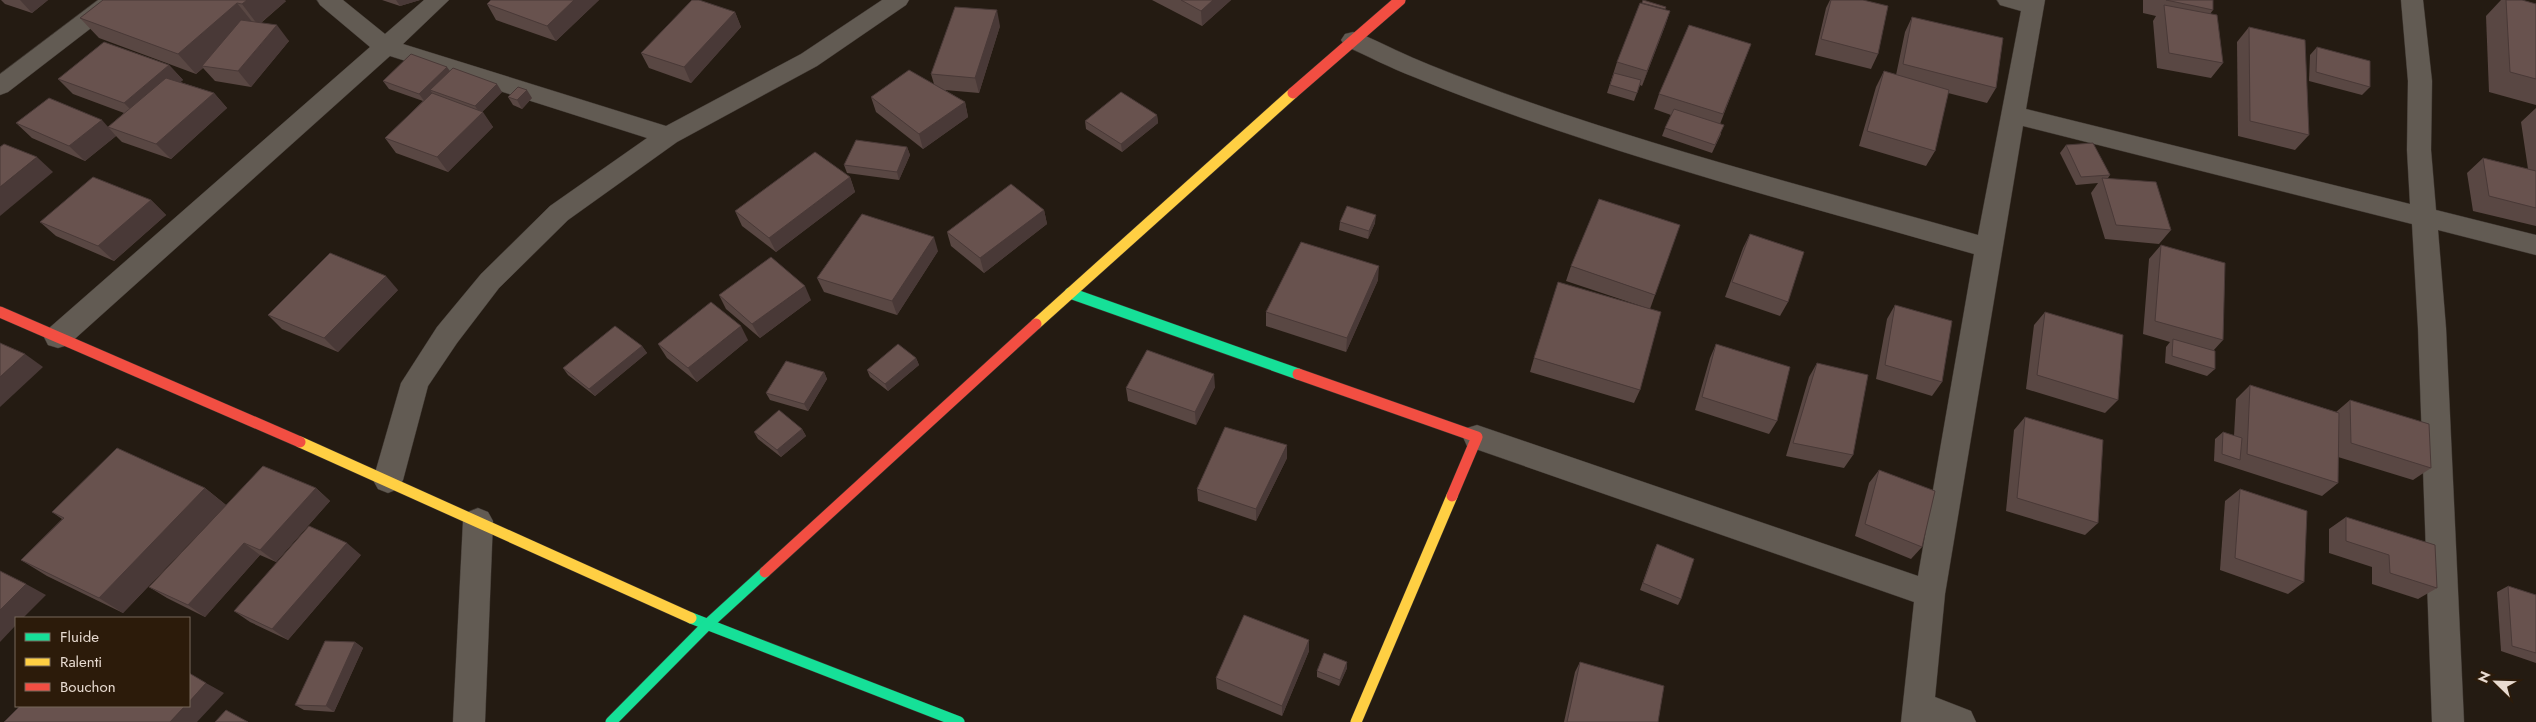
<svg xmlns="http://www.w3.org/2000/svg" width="2536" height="722" font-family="Jost,sans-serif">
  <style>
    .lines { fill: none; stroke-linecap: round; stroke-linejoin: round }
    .street-casing { stroke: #3d352f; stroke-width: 1 }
    .fast-casing { stroke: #3d352f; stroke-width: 12 }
    .slow-casing { stroke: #3d352f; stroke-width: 12 }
    .jam-casing { stroke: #3d352f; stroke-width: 12 }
    .street { fill: #625b53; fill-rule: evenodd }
    .fast { stroke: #16e098; stroke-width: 11 }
    .slow { stroke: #ffcf43; stroke-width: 11 }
    .jam { stroke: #f24e42; stroke-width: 11 }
    .wall { fill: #594743 }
    .shaded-wall { fill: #493937 }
    .building { fill: #68524e; stroke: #493937 }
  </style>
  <rect width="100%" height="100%" fill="#241b12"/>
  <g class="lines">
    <defs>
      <g id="street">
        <polygon points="98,0 124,0 121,5 8,92 0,95 0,74"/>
        <polygon points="317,0 343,0 385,34 424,0 449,0 403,44 666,126 801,54 882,0 909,0 906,5 817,66 677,142 568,220 499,288 457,343 428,386 403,480 398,489 388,493 378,489 373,480 401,383 437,327 481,274 550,206 647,138 390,56 68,345 58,348 48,345 44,337 48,329 370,47 320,5"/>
        <path d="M1997,0H2045L2026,109L2410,204L2407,150L2408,81L2401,0H2423L2432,81L2431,150L2436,210L2536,235V255L2438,230L2446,328L2464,722H2432L2418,328L2412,224L2023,126L1945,594L1935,697L1971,711L1976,722H1901L1914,602L1467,446L1463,437L1467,428L1477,425L1918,576L1974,254C1786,200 1595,151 1414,77C1390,68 1368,56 1345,46L1341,40L1345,34L1353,32L1361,34C1384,44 1407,56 1430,65C1607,136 1794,183 1978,235L2021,11L2000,5Z"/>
        <polygon points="478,508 488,512 493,521 485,722 453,722 463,521 468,512"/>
      </g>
      <g id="fast">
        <polyline points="1070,293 1298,374"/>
        <polyline points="691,618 959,722"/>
        <polyline points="611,722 707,625 765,572"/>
      </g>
      <g id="slow">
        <polyline points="1036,324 1293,93"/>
        <polyline points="300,442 691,618"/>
        <polyline points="1356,722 1452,496"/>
      </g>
      <g id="jam">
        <polyline points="1293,93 1400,0"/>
        <polyline points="0,312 300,442"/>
        <polyline points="1298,374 1477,437 1452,496"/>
        <polyline points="765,572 1036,324"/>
      </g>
    </defs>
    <!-- street casing -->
    <use href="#street" class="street-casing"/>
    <!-- fast casing -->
    <use href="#fast" class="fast-casing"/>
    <!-- slow casing -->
    <use href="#slow" class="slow-casing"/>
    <!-- jam casing -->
    <use href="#jam" class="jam-casing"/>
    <!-- street -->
    <use href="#street" class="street"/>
    <!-- fast -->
    <use href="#fast" class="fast"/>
    <!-- slow -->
    <use href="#slow" class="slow"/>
    <!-- jam -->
    <use href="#jam" class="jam"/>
  </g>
  <!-- wall -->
  <g class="wall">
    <polygon points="1,0 48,0 32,13 5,4"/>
    <polygon points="103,0 286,1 261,23 289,41 251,87 215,81 203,68 196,74 99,38 80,18"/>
    <polygon points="382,0 420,0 400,6"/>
    <polygon points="491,0 599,0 556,41 496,20 487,4"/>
    <polygon points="1152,0 1231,0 1202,26"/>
    <polygon points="1830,0 1863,0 1878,54 1871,69 1815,55 1826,8"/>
    <polygon points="2143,0 2213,0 2213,10 2210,14 2223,63 2211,78 2157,68 2153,21 2156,16 2143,13"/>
    <polygon points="2501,0 2522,0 2536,4 2536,105 2489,92 2486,16"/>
    <polygon points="1665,10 1670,11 1665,26 1642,86 1640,85 1634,101 1607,93 1617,62"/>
    <polygon points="735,12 741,27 691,83 649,68 641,53"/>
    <polygon points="1912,17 1996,88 1987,103 1948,93 1935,151 1926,166 1859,146 1876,87 1884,71 1896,75 1905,32"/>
    <polygon points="1000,26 979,93 945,90 965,102 968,117 923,149 876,112 871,97 934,84 931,74"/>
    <polygon points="2249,27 2309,135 2295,150 2238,136 2237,42"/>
    <polygon points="1751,44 1720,124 1721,134 1712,153 1662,136 1665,128 1671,115 1654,109 1659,94"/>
    <polygon points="2317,47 2370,87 2362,95 2309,81 2310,55"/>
    <polygon points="169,65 183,80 180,82 214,93 227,108 171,159 122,142 116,136 85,161 32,138 16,123 108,127 124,113 73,94 58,79"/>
    <polygon points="450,71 502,92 482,112 493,127 448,172 396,153 385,138 423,101 389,89 383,81"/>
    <polygon points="508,97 532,98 522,109 513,105"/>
    <polygon points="2536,108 2536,226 2473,211 2467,173 2483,158 2528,169 2521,122"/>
    <polygon points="1157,115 1158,123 1122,152 1086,129 1085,121"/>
    <polygon points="2066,145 2110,175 2108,178 2171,230 2159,244 2105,239 2091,193 2098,183 2076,185 2060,153"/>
    <polygon points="907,147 910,155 899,180 847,173 844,165"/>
    <polygon points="850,177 855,192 776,252 742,226 735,211"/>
    <polygon points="151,200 166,215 114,261 56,236 40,222"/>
    <polygon points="1044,210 1047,224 984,273 951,246 947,232"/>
    <polygon points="1340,222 1375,223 1368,239 1339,230"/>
    <polygon points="1750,234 1788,302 1780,316 1725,297 1743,248"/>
    <polygon points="2161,245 2223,340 2213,351 2215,369 2207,376 2165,363 2166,347 2170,342 2143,334 2149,259"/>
    <polygon points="938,251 897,315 824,292 817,278"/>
    <polygon points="1571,266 1655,295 1650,309 1566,281"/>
    <polygon points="1378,280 1346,352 1266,326 1266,312"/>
    <polygon points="398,290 338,352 282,329 268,315"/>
    <polygon points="719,295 811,300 760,338 726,309"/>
    <polygon points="1895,305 1942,382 1932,396 1876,379 1887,319"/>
    <polygon points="2045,312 2118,400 2105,413 2026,389 2034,325"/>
    <polygon points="748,340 697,382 667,358 658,344"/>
    <polygon points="1716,344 1777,421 1769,434 1695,410 1710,358"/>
    <polygon points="642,346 647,353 595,396 568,375 563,368"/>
    <polygon points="916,358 919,365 888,391 870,377 867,370"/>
    <polygon points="1534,358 1640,390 1634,403 1530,372"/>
    <polygon points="1817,363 1853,455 1844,468 1786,456 1809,377"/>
    <polygon points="824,372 827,379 808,411 770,400 766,393"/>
    <polygon points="2250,385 2336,412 2350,400 2431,468 2413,480 2338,457 2338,483 2322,496 2214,461 2215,439 2223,432 2234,436 2236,399"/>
    <polygon points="1215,387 1196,425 1128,401 1126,388"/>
    <polygon points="2025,417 2098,523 2085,535 2006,511 2014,430"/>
    <polygon points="802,429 806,436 781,457 758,439 754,432"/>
    <polygon points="1287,458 1256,521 1198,501 1197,489"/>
    <polygon points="1879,470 1922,547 1911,559 1855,536 1869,483"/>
    <polygon points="205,488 226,505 123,613 47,576 21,560 62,519 52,512"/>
    <polygon points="316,488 330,501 276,562 260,555 205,617 167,598 149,587"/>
    <polygon points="2240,489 2304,582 2288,594 2220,570 2225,501"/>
    <polygon points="2346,517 2437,588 2418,599 2372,584 2372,567 2329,553 2329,529"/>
    <polygon points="1657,544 1681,599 1678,605 1640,590 1654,550"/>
    <polygon points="361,555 288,640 250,622 234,611"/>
    <polygon points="2508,586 2536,595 2536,663 2501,651 2497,592"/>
    <polygon points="1309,640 1309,651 1282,716 1217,689 1216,678"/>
    <polygon points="355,642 363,648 334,712 304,710 295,705"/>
    <polygon points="1580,662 1658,722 1564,722 1575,672"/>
    <polygon points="1347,668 1339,686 1317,677 1317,671"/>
  </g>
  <!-- shaded-wall -->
  <g class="shaded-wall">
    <polygon points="20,0 48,0 32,13"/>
    <polygon points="247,0 285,0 286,1 258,25 242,4"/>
    <polygon points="396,0 420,0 400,6"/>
    <polygon points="574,0 599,0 556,41 547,26"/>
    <polygon points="1213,0 1231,0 1202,26 1201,11"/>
    <polygon points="237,3 254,24 202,66 203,68 196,74 178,54"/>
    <polygon points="997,10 1000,26 979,93 975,78"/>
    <polygon points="1670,11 1665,26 1642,86 1647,71"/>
    <polygon points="735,12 741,27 691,83 684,67"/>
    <polygon points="277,25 289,41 251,87 238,71"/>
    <polygon points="169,65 183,80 139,118 124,103"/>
    <polygon points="447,67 453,75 430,90 433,94 425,102 419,94"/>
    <polygon points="497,84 502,92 480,114 475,106"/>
    <polygon points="527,90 532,98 522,109 517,100"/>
    <polygon points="214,93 227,108 171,159 156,144"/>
    <polygon points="965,102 968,117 923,149 919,134"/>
    <polygon points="483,112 493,127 448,172 437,157"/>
    <polygon points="1157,115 1158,123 1122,152 1121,144"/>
    <polygon points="102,120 116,136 85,161 69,146"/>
    <polygon points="907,147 910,155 899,180 897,172"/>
    <polygon points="37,157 53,172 0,216 0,187"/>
    <polygon points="850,177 855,192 776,252 769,238"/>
    <polygon points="151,200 166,215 114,261 98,246"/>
    <polygon points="1044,210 1047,224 984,273 980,258"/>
    <polygon points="1376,215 1375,223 1368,239 1369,231"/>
    <polygon points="934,237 938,251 897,315 892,301"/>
    <polygon points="1379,266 1378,280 1346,352 1347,338"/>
    <polygon points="386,276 398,290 338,352 324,338"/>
    <polygon points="805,286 811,300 760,338 752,324"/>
    <polygon points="741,326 748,340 697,382 688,368"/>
    <polygon points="642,346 647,353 595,396 589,389"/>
    <polygon points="25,354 43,367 0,407 0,377"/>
    <polygon points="916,358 919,365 888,391 885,384"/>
    <polygon points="824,372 827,379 808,411 804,404"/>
    <polygon points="1214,374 1215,387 1196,425 1195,412"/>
    <polygon points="802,429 806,436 781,457 777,450"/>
    <polygon points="1287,445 1287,458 1256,521 1256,509"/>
    <polygon points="205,488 226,505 123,613 99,598"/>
    <polygon points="316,488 330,501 276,562 260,550"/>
    <polygon points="244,543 260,555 205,617 188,605"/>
    <polygon points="347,543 361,555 288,640 272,629"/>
    <polygon points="26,584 46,595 23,618 16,618 16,625 0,642 0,610"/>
    <polygon points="1309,640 1309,651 1282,716 1282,706"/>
    <polygon points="355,642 363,648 334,712 326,706"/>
    <polygon points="1347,662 1347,668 1339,686 1340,680"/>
    <polygon points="206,683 224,693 197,722 170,722 185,706 189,706 189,702"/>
  </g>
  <!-- building -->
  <g class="building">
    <polygon points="103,0 247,0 242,4 237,3 178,54 80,18"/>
    <polygon points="491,0 574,0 547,26 487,4"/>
    <polygon points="692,0 699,0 735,12 684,67 641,53"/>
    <polygon points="1181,0 1213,0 1201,11"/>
    <polygon points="1643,0 1666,7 1665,9 1642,3"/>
    <polygon points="1831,0 1863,0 1888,6 1878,54 1821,39"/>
    <polygon points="2166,0 2213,0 2213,10"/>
    <polygon points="2506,0 2522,0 2536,4 2536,79 2510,72"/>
    <polygon points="1640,3 1670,11 1647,71 1617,62"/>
    <polygon points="2164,5 2217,15 2223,63 2169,53"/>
    <polygon points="955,7 997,10 975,78 931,74"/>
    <polygon points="1912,17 2003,38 1996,88 1903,64"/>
    <polygon points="241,20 277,25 238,71 202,66"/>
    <polygon points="1689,25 1751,44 1723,114 1659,94"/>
    <polygon points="2249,27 2305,40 2309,135 2250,121"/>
    <polygon points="104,42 169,65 124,103 58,79"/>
    <polygon points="2317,47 2370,61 2370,87 2316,72"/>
    <polygon points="411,54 447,67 419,94 383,81"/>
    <polygon points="453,68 497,84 475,106 430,90"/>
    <polygon points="909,70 965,102 919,134 871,97"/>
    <polygon points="1884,71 1949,90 1935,151 1867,131"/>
    <polygon points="1614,73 1641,80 1637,93 1610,85"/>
    <polygon points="166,78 214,93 156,144 108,127"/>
    <polygon points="518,87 527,90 517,100 508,97"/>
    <polygon points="1121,92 1157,115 1121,144 1085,121"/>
    <polygon points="432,93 483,112 437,157 385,138"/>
    <polygon points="49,98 102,120 69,146 16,123"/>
    <polygon points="1674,109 1724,125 1715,145 1665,128"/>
    <polygon points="856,140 907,147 897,172 844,165"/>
    <polygon points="2093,143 2110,175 2081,177 2066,145"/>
    <polygon points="4,144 37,157 0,187 0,147"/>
    <polygon points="815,152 850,177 769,238 735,211"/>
    <polygon points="2483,158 2536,171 2536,208 2489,196"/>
    <polygon points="93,177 151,200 98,246 40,222"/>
    <polygon points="2102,178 2156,182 2171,230 2116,225"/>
    <polygon points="1011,184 1044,210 980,258 947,232"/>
    <polygon points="1599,199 1680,225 1655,295 1571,266"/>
    <polygon points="1347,206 1376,215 1369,231 1340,222"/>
    <polygon points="862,214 934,237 892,301 817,278"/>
    <polygon points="1750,234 1804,252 1788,302 1732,282"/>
    <polygon points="1301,242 1379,266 1347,338 1266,312"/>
    <polygon points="2161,245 2225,263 2223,340 2155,321"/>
    <polygon points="330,253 386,276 324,338 268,315"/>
    <polygon points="771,257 805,286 752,324 719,295"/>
    <polygon points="1558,282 1661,312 1640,390 1534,358"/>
    <polygon points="711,302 741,326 688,368 658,344"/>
    <polygon points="1895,305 1952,321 1942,382 1885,365"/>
    <polygon points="2045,312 2123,335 2118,400 2037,375"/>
    <polygon points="615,326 642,346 589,389 563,368"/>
    <polygon points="2173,339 2215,351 2215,369 2172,356"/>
    <polygon points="0,343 25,354 0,377"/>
    <polygon points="898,344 916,358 885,384 867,370"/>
    <polygon points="1716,344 1790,367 1777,421 1702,397"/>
    <polygon points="1147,350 1214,374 1195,412 1126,388"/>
    <polygon points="786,361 824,372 804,404 766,393"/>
    <polygon points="1817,363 1868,375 1853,455 1793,443"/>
    <polygon points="2250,385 2339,413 2338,483 2247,454"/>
    <polygon points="2350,400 2429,424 2431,468 2351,443"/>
    <polygon points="779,410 802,429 777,450 754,432"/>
    <polygon points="2025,417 2103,440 2098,523 2017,498"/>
    <polygon points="1225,427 1287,445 1256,509 1197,489"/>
    <polygon points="2223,432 2242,438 2240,460 2222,454"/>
    <polygon points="117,448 205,488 99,598 21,560 64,518 52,512"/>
    <polygon points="263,466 316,488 260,550 244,543 188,605 149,587"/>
    <polygon points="1879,470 1935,491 1922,547 1865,524"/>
    <polygon points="2240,489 2307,511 2304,582 2235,558"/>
    <polygon points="2346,517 2435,545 2437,588 2390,573 2389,555 2346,541"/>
    <polygon points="309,526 347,543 272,629 234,611"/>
    <polygon points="1657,544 1694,559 1681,599 1643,583"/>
    <polygon points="0,571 26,584 0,610"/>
    <polygon points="2508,586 2536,595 2536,653 2512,646"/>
    <polygon points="1244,615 1309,640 1282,706 1216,678"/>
    <polygon points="325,641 355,642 326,706 295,705"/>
    <polygon points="1324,653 1347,662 1340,680 1317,671"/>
    <polygon points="1580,662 1664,686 1658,722 1567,722"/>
    <polygon points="189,673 206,683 189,702"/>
    <polygon points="20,706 185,706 170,722 4,722"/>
    <polygon points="226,710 248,722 215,722"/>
  </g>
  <!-- legend -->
  <rect x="15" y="617" width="175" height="90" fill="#2c1b0a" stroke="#77685a"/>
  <rect x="25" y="633" width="25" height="8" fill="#16e098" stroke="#77685a"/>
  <text x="60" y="642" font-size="15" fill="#e8dbd1">Fluide</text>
  <rect x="25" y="658" width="25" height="8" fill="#ffcf43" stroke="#77685a"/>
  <text x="60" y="667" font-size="15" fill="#e8dbd1">Ralenti</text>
  <rect x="25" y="683" width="25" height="8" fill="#f24e42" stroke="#77685a"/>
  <text x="60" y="692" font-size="15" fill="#e8dbd1">Bouchon</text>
  <!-- north arrow -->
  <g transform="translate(2496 682) rotate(293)" stroke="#2c1b0a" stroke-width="4" paint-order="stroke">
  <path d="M0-4L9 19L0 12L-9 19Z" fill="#e8dbd1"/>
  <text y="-8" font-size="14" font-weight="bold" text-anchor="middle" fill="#e8dbd1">N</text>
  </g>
</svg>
